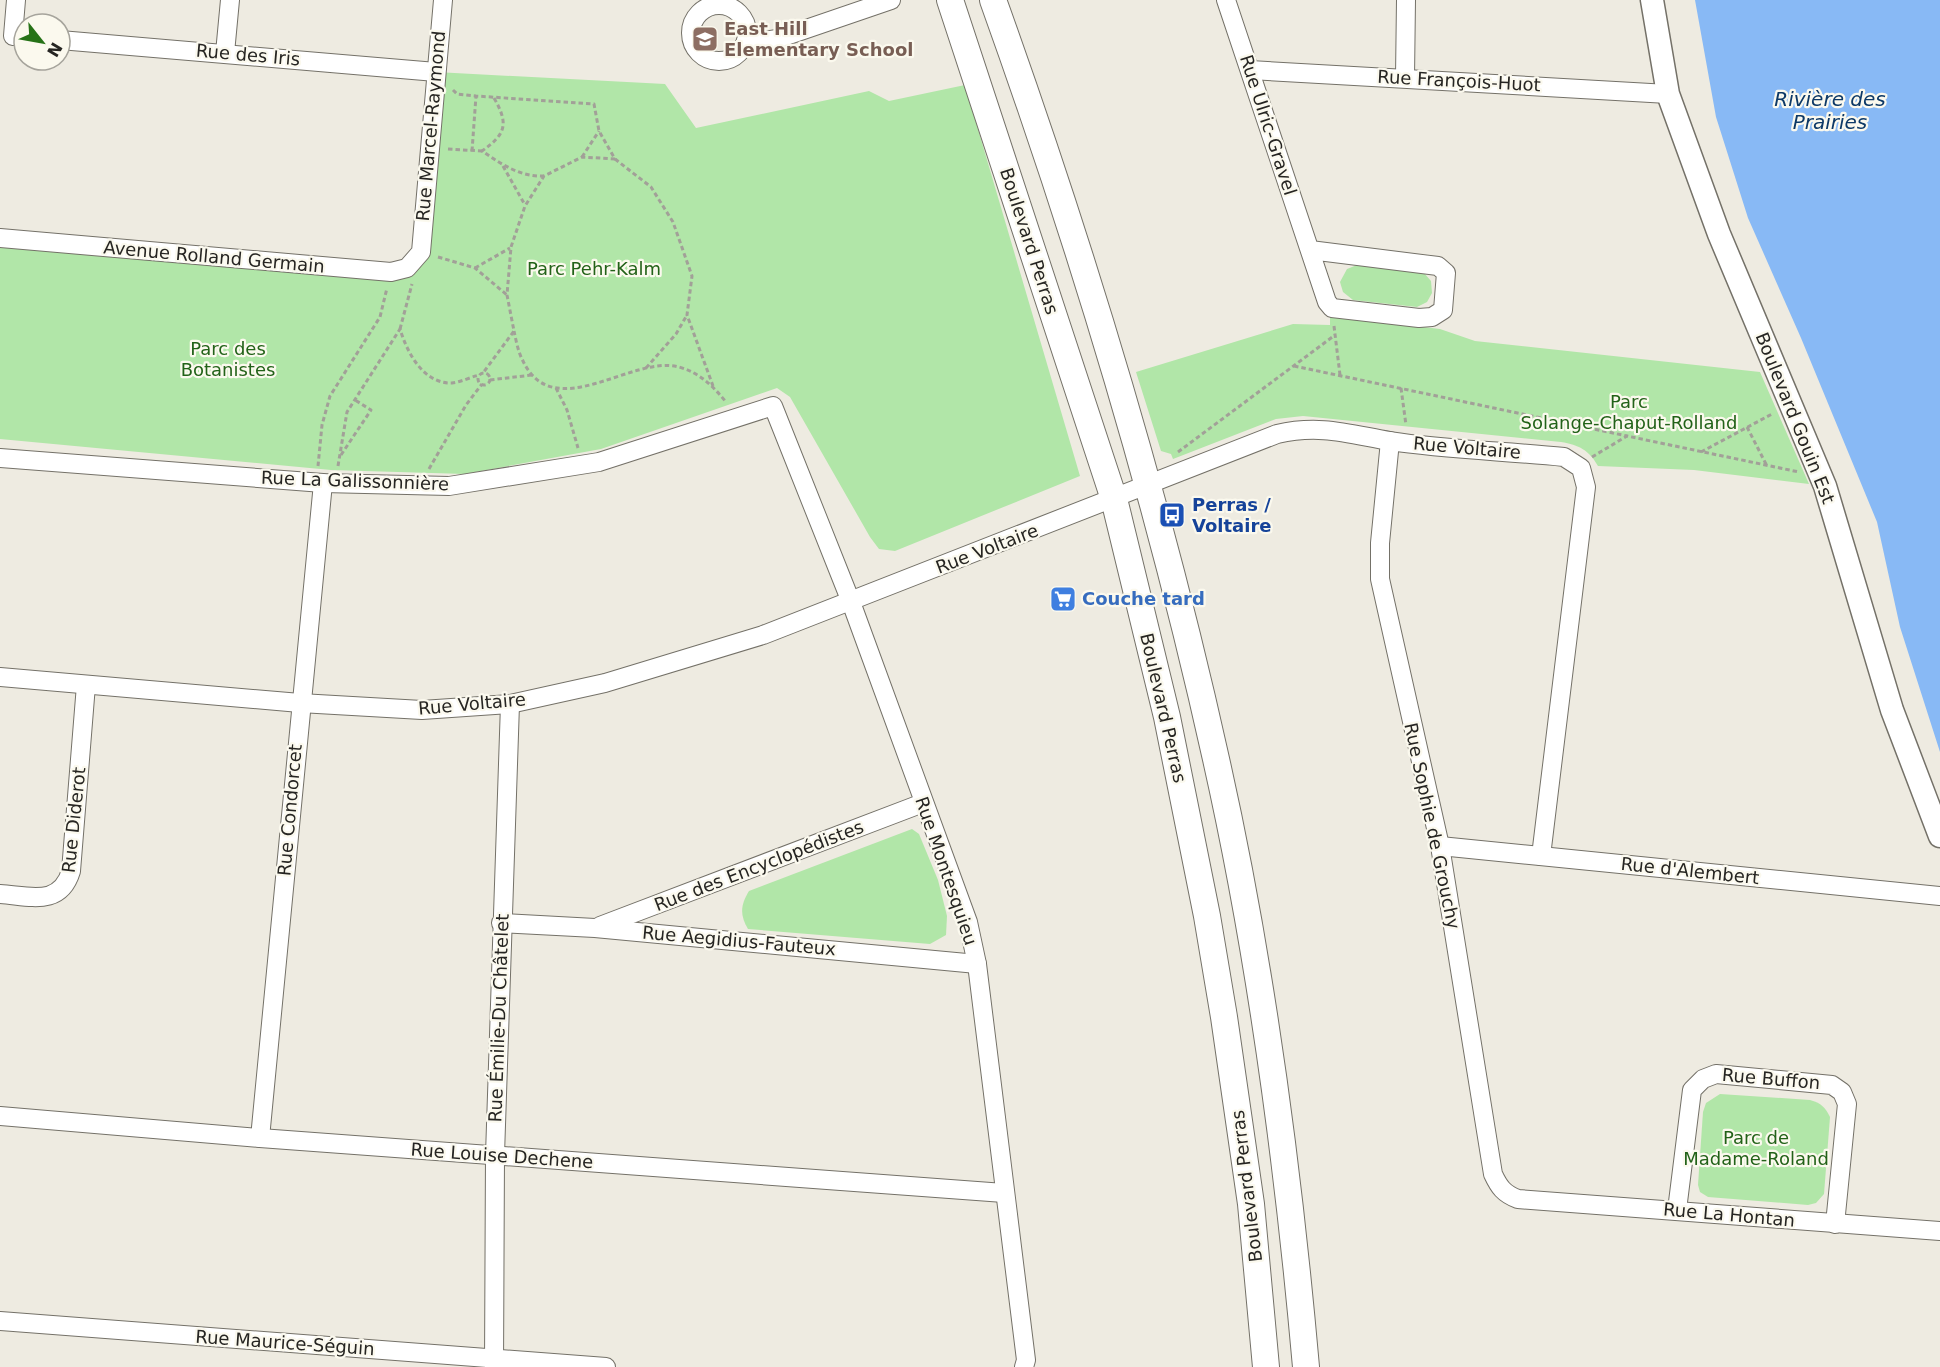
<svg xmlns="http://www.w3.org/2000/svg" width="1940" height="1367" font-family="'DejaVu Sans',sans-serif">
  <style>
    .green { fill: #b1e6a8 }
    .water { fill: #88b9f5 }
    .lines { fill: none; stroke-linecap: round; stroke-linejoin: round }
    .minor-casing { stroke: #747168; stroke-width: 20 }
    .tertiary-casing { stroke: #747168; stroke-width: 25 }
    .secondary-casing { stroke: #747168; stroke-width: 28 }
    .path { stroke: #a2a098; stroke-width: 3; stroke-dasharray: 4.5 3; stroke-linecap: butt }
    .minor { stroke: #fff; stroke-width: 18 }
    .tertiary { stroke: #fff; stroke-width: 22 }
    .secondary { stroke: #fff; stroke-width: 26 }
    .labels { text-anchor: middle; stroke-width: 4.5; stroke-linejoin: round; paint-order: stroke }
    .education-label { font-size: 18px; font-weight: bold; fill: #785e54; stroke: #fbf9ee; text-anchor: start }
    .street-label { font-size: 18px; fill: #262522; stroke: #fbf9ee }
    .park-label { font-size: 18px; fill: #226218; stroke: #fbf9ee }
    .transit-label { font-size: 18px; font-weight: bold; fill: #164399; stroke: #fbf9ee; text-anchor: start }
    .shop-label { font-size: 18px; font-weight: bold; fill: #366cbe; stroke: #fbf9ee; text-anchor: start }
    .water-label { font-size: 20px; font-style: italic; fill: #0d3967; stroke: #fbf9ee }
  </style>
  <rect width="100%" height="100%" fill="#eeebe1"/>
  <!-- green -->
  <g class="green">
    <polygon points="436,72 665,84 696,128 869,91 889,101 965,85 1080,476 895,551 879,549 870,537 790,397 777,388 601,449 465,474 331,470 0,439 0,238 391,272 421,252"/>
    <polygon points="1357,265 1424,273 1431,281 1432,293 1427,302 1417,307 1353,300 1343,292 1340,282 1347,269"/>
    <path d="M1330,316L1440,329L1475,341L1760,372L1809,484L1694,470L1598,466C1589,450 1579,445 1561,442L1303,416L1276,419L1173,459L1171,454L1161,451L1136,372L1293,324L1330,325Z"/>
    <path d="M912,829L919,834L938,880L947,916L946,935L930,944L748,929C740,915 740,906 749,891Z"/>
    <path d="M1720,1094L1810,1100C1821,1103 1825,1107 1830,1117L1824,1194L1816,1203L1808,1205L1708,1197L1700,1192L1698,1185L1703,1112L1706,1103Z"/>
  </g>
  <!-- water -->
  <polygon class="water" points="1695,0 1940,0 1940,752 1900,627 1877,522 1801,338 1748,218 1716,117"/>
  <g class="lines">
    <defs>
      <g id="minor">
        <polyline points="1226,0 1327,302 1332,308 1419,318 1432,317 1443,310 1446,273 1438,266 1310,250"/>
        <circle cx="719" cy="33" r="28"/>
        <polyline points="13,36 16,0"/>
        <polyline points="60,40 436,72"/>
        <polyline points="745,44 777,39 891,0"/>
        <polyline points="225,53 230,0"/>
        <polyline points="1250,70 1668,94"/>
        <polyline points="1405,77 1406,0"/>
        <polyline points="0,238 391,272 407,268 421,252 443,0"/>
        <path d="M1390,441L1380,543V579L1440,846L1493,1174C1499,1187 1504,1194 1518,1199L1940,1231"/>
        <polyline points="0,458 323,483 449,486 599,462 773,406 851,602 968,922 977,964 1026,1360 1024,1367"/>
        <path d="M0,677L300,703L422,710L510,704L605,683L763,635L1277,434C1320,424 1349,434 1390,441C1447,450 1507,451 1564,457L1581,468L1586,487L1541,856"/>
        <polyline points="1440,846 1940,896"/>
        <path d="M0,894C30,896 60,907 71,871L86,685"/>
        <polyline points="501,923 595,928 977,964"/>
        <polyline points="600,926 923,803"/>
        <polyline points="0,1116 260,1138 1004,1193"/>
        <polyline points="260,1138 323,483"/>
        <polyline points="1677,1210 1692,1090 1703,1079 1716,1074 1832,1085 1842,1092 1847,1104 1835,1224"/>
        <polyline points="0,1321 606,1367"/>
        <polyline points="494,1367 495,1155 510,704"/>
      </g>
      <polyline id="tertiary" points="1652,0 1668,94 1719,234 1825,486 1892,710 1940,836"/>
      <g id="secondary">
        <polyline points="950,0 1114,499 1167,717 1207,916 1224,1017 1251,1204 1266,1367"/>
        <path d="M993,0C1082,248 1159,502 1216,759C1261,959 1288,1163 1306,1367"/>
      </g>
    </defs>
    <!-- minor casing -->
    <use href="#minor" class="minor-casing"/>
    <!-- tertiary casing -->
    <use href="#tertiary" class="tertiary-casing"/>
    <!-- secondary casing -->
    <use href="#secondary" class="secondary-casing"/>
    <!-- path -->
    <g class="path">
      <polyline points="453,90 457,94 476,96 594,104 599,131 615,159 582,157 544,176 525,206 511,247 507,295 514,331 483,373"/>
      <path d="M494,98C509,124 506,134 482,151C501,164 520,177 544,176"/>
      <polyline points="448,149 482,151"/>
      <polyline points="472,151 476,96"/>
      <polyline points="582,157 599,131"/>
      <polyline points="615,159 651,187 673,222 692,276 687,315 713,386"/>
      <polyline points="503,166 525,205"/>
      <polyline points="438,257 475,268 507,295"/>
      <polyline points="475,268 510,248"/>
      <polyline points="1334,326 1340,375"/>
      <polyline points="400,329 412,284"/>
      <path d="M514,331C516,340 518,352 523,361C554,426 633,354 679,367C700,373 713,386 726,402"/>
      <polyline points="1294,366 1627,436"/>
      <polyline points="646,368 676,334 687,315"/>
      <circle cx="484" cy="379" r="6"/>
      <polyline points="490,380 532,375"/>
      <polyline points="556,388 567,410 578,448"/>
      <polyline points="1401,388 1406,425"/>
      <polyline points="1747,427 1767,466"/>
      <polyline points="1178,452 1335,335"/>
      <polyline points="1701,452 1772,414"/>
      <polyline points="341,455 371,410 355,400"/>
      <polyline points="1592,457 1627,436 1799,472"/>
      <polyline points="318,466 322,425 330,396 380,317 387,288"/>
      <path d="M338,466L347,412L400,329C407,352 423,384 452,383C461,382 471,377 479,375"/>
      <polyline points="429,469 466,405 482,384"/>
    </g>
    <!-- minor -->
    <use href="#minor" class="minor"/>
    <!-- tertiary -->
    <use href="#tertiary" class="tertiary"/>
    <!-- secondary -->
    <use href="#secondary" class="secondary"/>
  </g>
  <!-- icons -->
  <defs>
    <symbol id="school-square" viewBox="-11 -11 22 22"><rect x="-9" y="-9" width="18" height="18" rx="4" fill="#8d6e63" stroke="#fbf9ee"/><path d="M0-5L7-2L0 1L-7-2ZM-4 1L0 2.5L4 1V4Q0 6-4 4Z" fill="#fff"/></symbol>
    <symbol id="bus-square" viewBox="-11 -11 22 22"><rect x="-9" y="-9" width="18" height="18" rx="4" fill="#1a4fb4" stroke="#fbf9ee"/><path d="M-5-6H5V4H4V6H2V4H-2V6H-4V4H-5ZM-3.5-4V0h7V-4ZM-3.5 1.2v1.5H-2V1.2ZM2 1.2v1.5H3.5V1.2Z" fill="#fff"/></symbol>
    <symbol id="supermarket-square" viewBox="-11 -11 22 22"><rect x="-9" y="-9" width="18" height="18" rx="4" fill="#3f7fe0" stroke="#fbf9ee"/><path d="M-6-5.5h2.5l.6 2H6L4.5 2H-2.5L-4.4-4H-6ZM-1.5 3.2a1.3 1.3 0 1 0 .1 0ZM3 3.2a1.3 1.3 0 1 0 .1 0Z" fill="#fff"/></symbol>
  </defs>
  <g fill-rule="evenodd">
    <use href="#school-square" x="690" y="24" width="30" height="30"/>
    <use href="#bus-square" x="1157" y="500" width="30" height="30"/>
    <use href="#supermarket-square" x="1048" y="584" width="30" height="30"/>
  </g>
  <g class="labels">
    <!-- education labels -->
    <g class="education-label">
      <text x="724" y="35">East Hill<tspan x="724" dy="21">Elementary School</tspan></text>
    </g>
    <!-- street labels -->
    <g class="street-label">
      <text transform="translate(248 55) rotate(5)" y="6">Rue des Iris</text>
      <text transform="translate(1459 81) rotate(3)" y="6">Rue François-Huot</text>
      <text transform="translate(1268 125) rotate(72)" y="6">Rue Ulric-Gravel</text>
      <text transform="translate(431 126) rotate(-85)" y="6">Rue Marcel-Raymond</text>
      <text transform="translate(1029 241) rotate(72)" y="6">Boulevard Perras</text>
      <text transform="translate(214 257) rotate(5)" y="6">Avenue Rolland Germain</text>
      <text transform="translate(1795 418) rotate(68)" y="6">Boulevard Gouin Est</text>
      <text transform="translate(1467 448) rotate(5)" y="6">Rue Voltaire</text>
      <text transform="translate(355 481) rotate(2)" y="6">Rue La Galissonnière</text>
      <text transform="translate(987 549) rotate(-21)" y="6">Rue Voltaire</text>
      <text transform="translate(472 704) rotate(-5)" y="6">Rue Voltaire</text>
      <text transform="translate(1163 708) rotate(77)" y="6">Boulevard Perras</text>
      <text transform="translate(290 810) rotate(-85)" y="6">Rue Condorcet</text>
      <text transform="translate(74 820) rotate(-84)" y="6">Rue Diderot</text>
      <text transform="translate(1432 826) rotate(78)" y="6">Rue Sophie de Grouchy</text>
      <text transform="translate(759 866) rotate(-21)" y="6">Rue des Encyclopédistes</text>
      <text transform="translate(946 871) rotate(71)" y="6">Rue Montesquieu</text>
      <text transform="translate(1690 871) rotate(6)" y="6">Rue d'Alembert</text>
      <text transform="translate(739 941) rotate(5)" y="6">Rue Aegidius-Fauteux</text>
      <text transform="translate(499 1018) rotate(-88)" y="6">Rue Émilie-Du Châtelet</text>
      <text transform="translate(1771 1079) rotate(5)" y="6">Rue Buffon</text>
      <text transform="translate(502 1156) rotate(4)" y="6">Rue Louise Dechene</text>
      <text transform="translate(1247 1186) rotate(-97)" y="6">Boulevard Perras</text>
      <text transform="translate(1729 1215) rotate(5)" y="6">Rue La Hontan</text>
      <text transform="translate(285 1343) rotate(4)" y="6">Rue Maurice-Séguin</text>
    </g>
    <!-- park labels -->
    <g class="park-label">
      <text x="594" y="275">Parc Pehr-Kalm</text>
      <text x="228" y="355">Parc des<tspan x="228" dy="21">Botanistes</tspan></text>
      <text x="1629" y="408">Parc<tspan x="1629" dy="21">Solange-Chaput-Rolland</tspan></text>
      <text x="1756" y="1144">Parc de<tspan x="1756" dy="21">Madame-Roland</tspan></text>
    </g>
    <!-- transit labels -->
    <g class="transit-label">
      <text x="1192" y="511">Perras /<tspan x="1192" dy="21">Voltaire</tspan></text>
    </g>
    <!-- shop labels -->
    <g class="shop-label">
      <text x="1082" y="605">Couche tard</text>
    </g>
    <!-- water labels -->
    <g class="water-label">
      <text x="1830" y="106">Rivière des<tspan x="1830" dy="23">Prairies</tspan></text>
    </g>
  </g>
  <!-- north arrow -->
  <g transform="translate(42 42) rotate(121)"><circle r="28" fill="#fbf9ee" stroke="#a6a49c" stroke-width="1.5"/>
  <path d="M0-4.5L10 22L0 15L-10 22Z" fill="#267217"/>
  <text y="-9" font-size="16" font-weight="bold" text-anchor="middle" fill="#262522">N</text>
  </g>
</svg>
